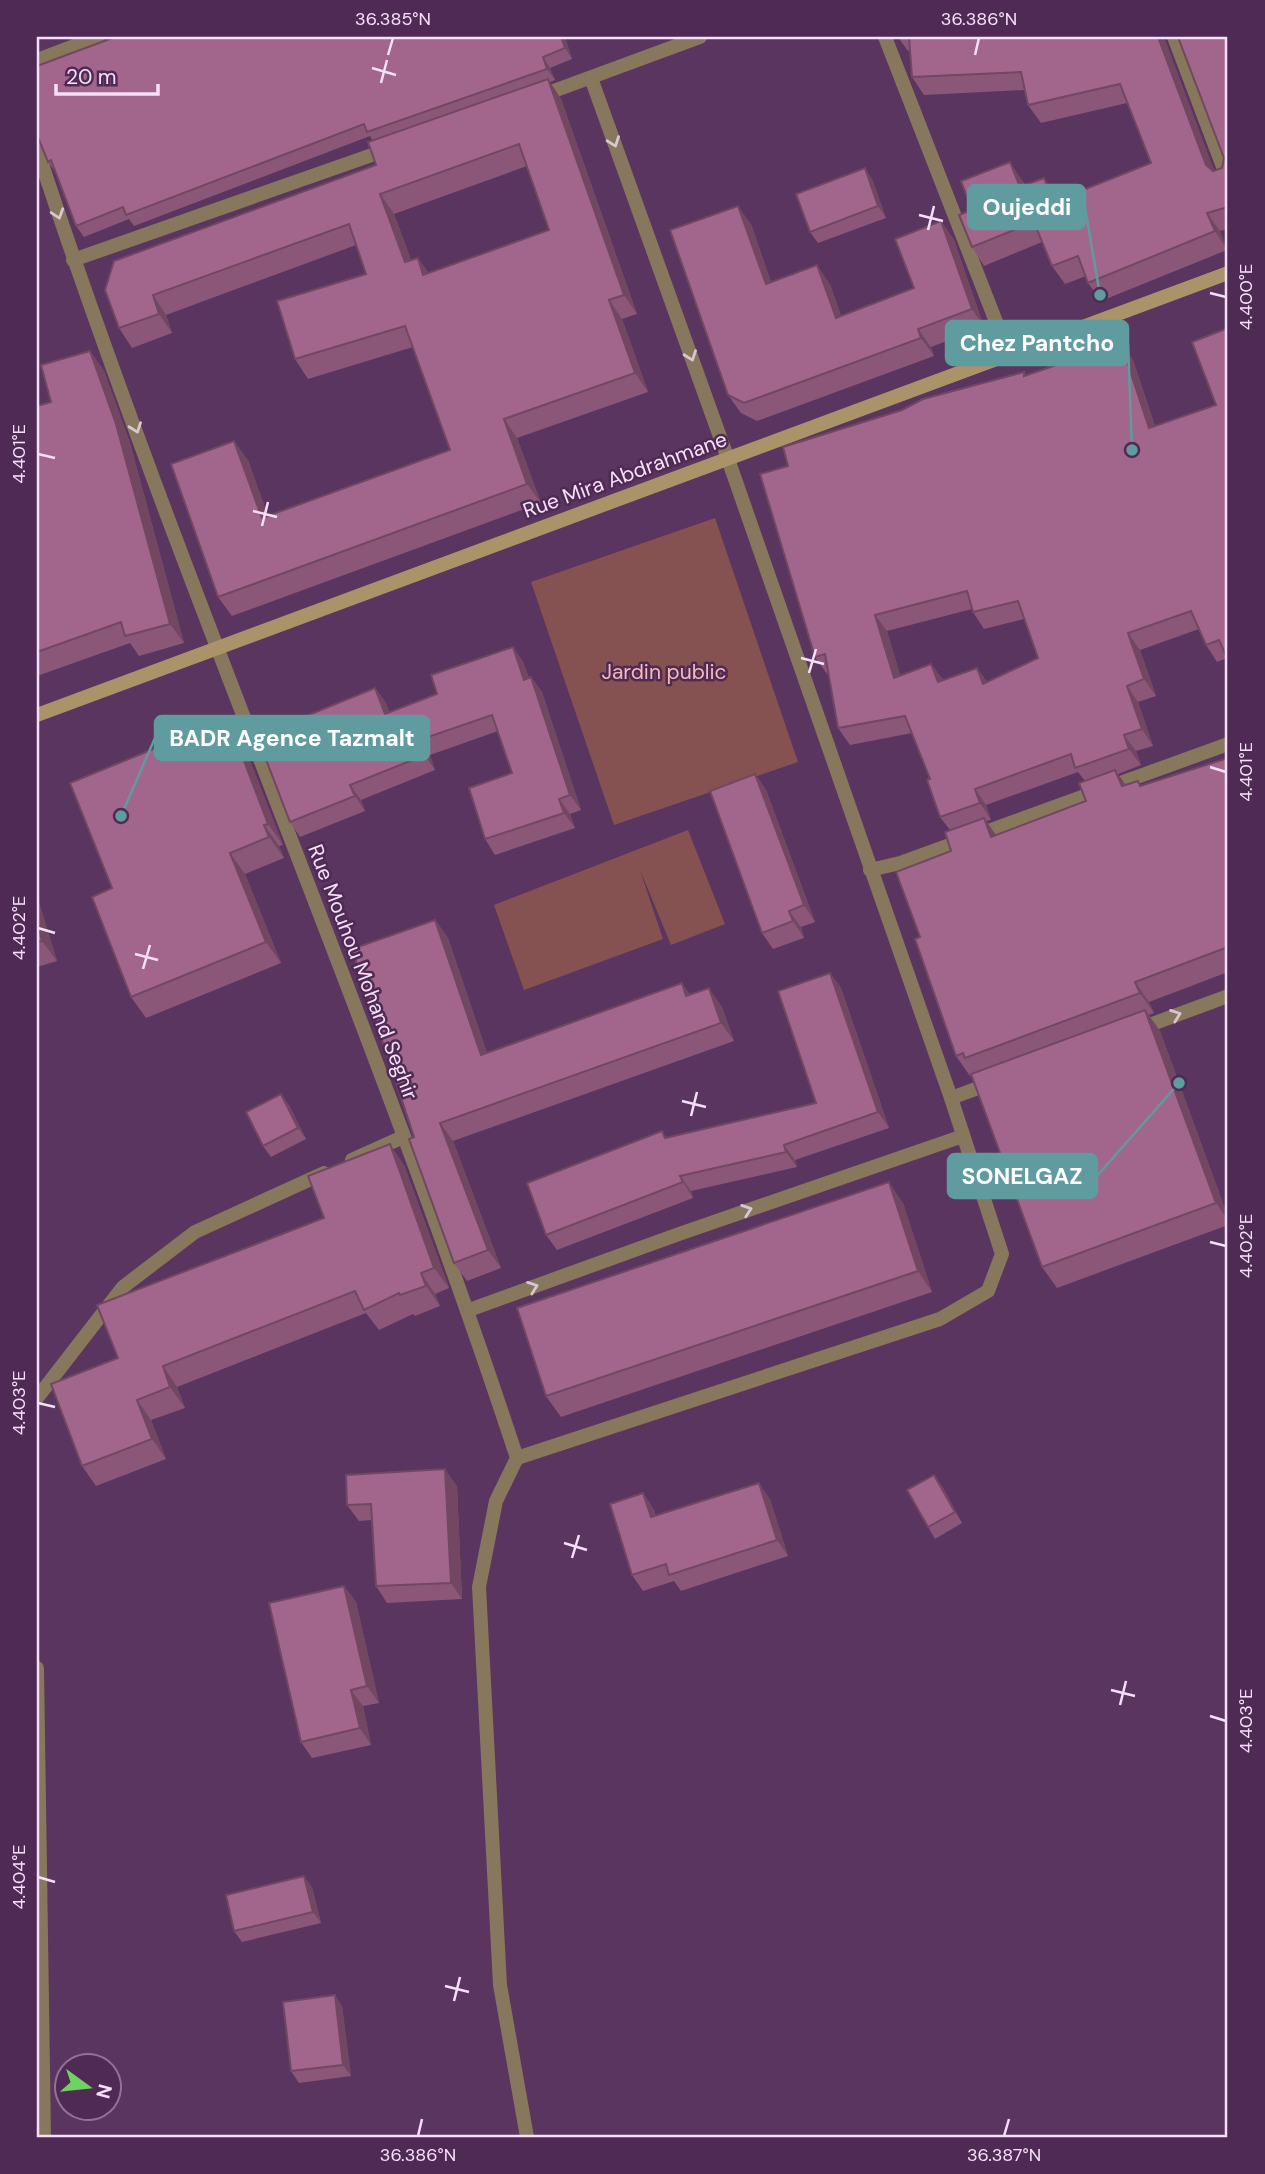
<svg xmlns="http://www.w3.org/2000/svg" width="1265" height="2174" font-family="'DM Sans',sans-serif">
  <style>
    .green { fill: #865251 }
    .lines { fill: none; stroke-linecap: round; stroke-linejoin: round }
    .street { stroke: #86775d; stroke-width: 14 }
    .secondary { stroke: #aa9269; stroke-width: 14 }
    .wall { fill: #8b5778; fill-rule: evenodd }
    .shaded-wall { fill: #714762 }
    .building { fill: #a2658c; stroke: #714762; stroke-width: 2; fill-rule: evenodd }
    .oneway { stroke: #dac6d2 }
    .ticks { fill: none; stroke: #f6e0f9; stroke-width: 2.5 }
    .labels { text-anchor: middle; stroke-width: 5; stroke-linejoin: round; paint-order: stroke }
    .street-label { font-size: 21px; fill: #f6e0f9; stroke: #4e2a54 }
    .park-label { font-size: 21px; fill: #f9b9b7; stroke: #4e2a54 }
    .leader { fill: none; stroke: #609b9f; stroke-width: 2.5 }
    .callout-dot { fill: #609b9f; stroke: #4e2a54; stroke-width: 2.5 }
    .callout { fill: #609b9f; stroke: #609b9f; stroke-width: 2.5 }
    .callout-label { font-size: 23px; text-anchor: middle; font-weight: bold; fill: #fff }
    .neatline { fill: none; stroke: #f6e0f9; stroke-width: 2.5 }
    .ticks-label { font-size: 18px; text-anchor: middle; fill: #f6e0f9 }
  </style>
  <rect width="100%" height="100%" fill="#59355f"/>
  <!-- green -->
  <g class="green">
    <polygon points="715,518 798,762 614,825 531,582"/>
    <polygon points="688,830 725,924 671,945 640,870 663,939 524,990 494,905"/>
  </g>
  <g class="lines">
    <!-- street -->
    <g class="street">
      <polyline points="885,37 1009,355"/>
      <polyline points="1174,37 1228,180"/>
      <polyline points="37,60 98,37"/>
      <polyline points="540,96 700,37"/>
      <path d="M37,149C182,590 372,1016 517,1458L496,1501L479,1587L500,1985L527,2137"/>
      <polyline points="73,260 389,149"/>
      <polyline points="870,870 900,863 1228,744"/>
      <polyline points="1136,1030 1228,996"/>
      <polyline points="951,1098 992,1083"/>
      <polyline points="352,1160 403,1137"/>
      <polyline points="469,1310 679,1234 963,1136"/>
      <polyline points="37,1398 123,1287 195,1232 324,1173"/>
      <polyline points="517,1458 940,1319 988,1291 1002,1254 951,1098 728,459 591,78"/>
      <polyline points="37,1668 44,2137"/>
    </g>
    <!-- secondary -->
    <polyline class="secondary" points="37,715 1228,273"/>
  </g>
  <!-- wall -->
  <g class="wall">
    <path d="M565,37L572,59L550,68L555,80L550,82L561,99L637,314L622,319L648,392L517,438L541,503L232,616L218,597L248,460L268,516L450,450L413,347L308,379L295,359L366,274L356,245L166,315L172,333L132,348L119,328L105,290L376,165L373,141L370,136L134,226L129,219L84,237L76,226L56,173L48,162L39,141H37V66ZM527,166L549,230L428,273L418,258L411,260L394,214Z"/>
    <polygon points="898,37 1165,37 1165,40 1214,171 1222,168 1224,158 1228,37 1228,229 1220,231 1227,250 1101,301 1088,283 1086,276 1065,284 1052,266 1042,242 984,266 972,247 972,210 1022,180 1025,185 1056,196 1058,200 1151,163 1127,103 1041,123 1028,105 1025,90 924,95 912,77 910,50 908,51"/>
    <polygon points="872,179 886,218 818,243 810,232"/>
    <polygon points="941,221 954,240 984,327 931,347 934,356 757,421 741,413 728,395 751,224 771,282 830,284 841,316 914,288"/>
    <path d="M1228,328L1227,658L1217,662L1206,645L1199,629L1140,650L1156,696L1138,702L1153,746L1136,751L1141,765L1118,774L1126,785L1142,786L1228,758V972L1149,1002L1154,1013L1149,1015L1160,1031L1228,1217V1225L1057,1288L1042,1267L971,1075L970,1076L956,1056L920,937L951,851L950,830L940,817L930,779L912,733L850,745L838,728L828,673L827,674L815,657L788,466L1026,375L1121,343L1133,360L1155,426L1216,405ZM972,609L973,612L984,629L1024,619L1038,658L987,682L977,668L943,680L931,664L900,675L887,631ZM1078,772L1085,781L1086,801L996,835L986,821L991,820L986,805Z"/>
    <polygon points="90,351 104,371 130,443 184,643 139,656 130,643 37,676 37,406 51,402"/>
    <polygon points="513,647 523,662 529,678 531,677 542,692 581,810 570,814 575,828 495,855 485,839 512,773 498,731 430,755 435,770 361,800 365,811 300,837 290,822 375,688 386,703 389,712 437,694"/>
    <polygon points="222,721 249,758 283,845 279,846 284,858 245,874 281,963 146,1018 131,997 112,888"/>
    <polygon points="755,774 766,790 815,922 801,927 804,938 773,949 762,933"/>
    <polygon points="37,896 57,961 37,967"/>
    <polygon points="435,920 448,938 487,1053 690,995 722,1007 734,1041 453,1141 501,1268 467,1281 454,1263 414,1137"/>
    <polygon points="830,973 841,988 889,1128 795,1160 797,1167 691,1191 693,1198 557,1250 546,1235 667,1138 816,1103"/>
    <polygon points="289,1105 306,1139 271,1157 263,1146"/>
    <polygon points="404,1165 449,1288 435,1294 440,1306 415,1316 413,1314 379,1330 366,1313 177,1387 185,1408 151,1420 166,1459 96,1486 82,1466 118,1358 324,1218"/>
    <polygon points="903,1203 932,1292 561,1417 546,1396"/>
    <polygon points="457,1486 462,1599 387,1603 376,1586 372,1520 359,1521 347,1505"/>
    <polygon points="942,1486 962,1523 935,1539 928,1527"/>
    <polygon points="643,1493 654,1510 656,1516 770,1499 788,1556 681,1591 674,1581 643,1591 632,1575"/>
    <polygon points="344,1586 356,1602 379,1703 363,1706 371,1745 312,1758 301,1742"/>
    <polygon points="312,1887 321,1923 242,1942 234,1931"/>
    <polygon points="342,2006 351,2076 299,2083 291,2071"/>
  </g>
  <!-- shaded-wall -->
  <g class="shaded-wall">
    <polygon points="561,37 565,37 572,59 565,48"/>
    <polygon points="1158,37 1165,37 1165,40 1219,183 1206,165"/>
    <polygon points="543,57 550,68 555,80 547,69"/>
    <polygon points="548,79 561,99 637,314 624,295"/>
    <polygon points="1010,162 1022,180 1033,206 1020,187"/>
    <polygon points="865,168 872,179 886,218 878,206"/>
    <polygon points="1044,178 1056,196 1066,221 1053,202"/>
    <polygon points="380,194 394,214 419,281 405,262"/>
    <polygon points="738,206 751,224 778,302 766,284"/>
    <polygon points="1207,213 1220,231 1227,250 1215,231"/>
    <polygon points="941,221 954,240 984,327 972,309"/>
    <polygon points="418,258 432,277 423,275"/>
    <polygon points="817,265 830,284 848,336 836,318"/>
    <polygon points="153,295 166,315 172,333 159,314"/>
    <polygon points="609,300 622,319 648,392 635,373"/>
    <polygon points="918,329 931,347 934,356 921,338"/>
    <polygon points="1121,343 1133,360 1161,445 1149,428"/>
    <polygon points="90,351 104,371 130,443 184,643 170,624"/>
    <polygon points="504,419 517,438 541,503 527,484"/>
    <polygon points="234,441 248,460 276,538 262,518"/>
    <polygon points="875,615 887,631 906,694 894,678"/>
    <polygon points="1128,633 1140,650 1156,696 1144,679"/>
    <polygon points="513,647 523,662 535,695 524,680"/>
    <polygon points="931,664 943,681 938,682"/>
    <polygon points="977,668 988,684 983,684"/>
    <polygon points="531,677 542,692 581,810 570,795"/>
    <polygon points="1127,686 1138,702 1153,746 1142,729"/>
    <polygon points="375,688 386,703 396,729 385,714"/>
    <polygon points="222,721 249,758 283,845 268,824"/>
    <polygon points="1124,735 1136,751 1141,765 1129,749"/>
    <polygon points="419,740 430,755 435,770 425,755"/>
    <polygon points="1115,770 1129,790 1122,786"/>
    <polygon points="755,774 766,790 815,922 804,905"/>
    <polygon points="350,785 361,800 365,811 355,796"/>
    <polygon points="975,789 986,805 991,820 980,803"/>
    <polygon points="559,799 570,814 575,828 564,813"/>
    <polygon points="984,818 998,838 991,837"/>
    <polygon points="264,825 279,846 284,858 269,837"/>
    <polygon points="230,853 245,874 281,963 266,942"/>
    <polygon points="37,896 57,961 42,941 37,922"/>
    <polygon points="789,911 801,927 804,938 793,921"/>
    <polygon points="435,920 448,938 494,1073 481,1055"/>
    <polygon points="830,973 841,988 889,1128 878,1112"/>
    <polygon points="1135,982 1149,1002 1154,1013 1140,993"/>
    <polygon points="682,983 695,1001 686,996"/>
    <polygon points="709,988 722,1007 734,1041 721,1023"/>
    <polygon points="1145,1010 1160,1031 1228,1217 1228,1220 1216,1203"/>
    <polygon points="281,1094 289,1105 306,1139 298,1128"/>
    <polygon points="440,1123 453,1141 501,1268 488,1250"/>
    <polygon points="390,1144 404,1165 449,1288 434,1268"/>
    <polygon points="784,1145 795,1160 797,1167 786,1152"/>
    <polygon points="37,1160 39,1183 37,1179"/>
    <polygon points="680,1176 691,1191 693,1198 683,1182"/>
    <polygon points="889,1182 903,1203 932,1292 918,1271"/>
    <polygon points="421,1273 435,1294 440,1306 426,1286"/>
    <polygon points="163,1366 177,1387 185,1408 170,1387"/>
    <polygon points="137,1400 151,1420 166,1459 152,1439"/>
    <polygon points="445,1469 457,1486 462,1599 451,1583"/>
    <polygon points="934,1475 942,1486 962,1523 955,1512"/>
    <polygon points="759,1483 770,1499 788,1556 777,1540"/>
    <polygon points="643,1493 654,1510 662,1534 651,1517"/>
    <polygon points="344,1586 356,1602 379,1703 367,1686"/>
    <polygon points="351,1690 363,1706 371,1745 360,1728"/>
    <polygon points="304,1876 312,1887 321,1923 313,1912"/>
    <polygon points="335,1995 342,2006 351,2076 343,2065"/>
  </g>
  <!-- building -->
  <g class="building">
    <polygon points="115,37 561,37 565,48 543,57 547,69 367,132 364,124 126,215 123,207 76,226 51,160 48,162 37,135 37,66"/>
    <polygon points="909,37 1158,37 1206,165 1213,171 1222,168 1224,158 1178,37 1228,37 1228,207 1207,213 1215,231 1088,283 1078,256 1052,266 1034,222 972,247 959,215 972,210 961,181 1010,162 1020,187 1044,178 1053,202 1151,163 1120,84 1028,105 1021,72 912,77"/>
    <path d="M548,79L624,295L609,300L635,373L504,419L527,484L218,597L171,464L234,441L262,518L450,450L405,326L295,359L277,301L366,274L349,224L153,295L159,314L119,328L105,290L114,261L376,165L368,142ZM519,144L549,230L423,275L418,258L405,262L380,194Z"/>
    <polygon points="865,168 878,206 810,232 796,194"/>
    <polygon points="738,206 766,284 817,265 836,318 914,288 895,239 941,221 972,309 918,329 921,338 744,403 728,395 670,230"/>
    <path d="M1228,328V660L1219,640L1206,645L1191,611L1128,633L1144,679L1127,686L1142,729L1124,735L1129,749L1075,768L1071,754L975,789L980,803L940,817L927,780L930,779L905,716L838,728L825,654L815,657L760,474L788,466L783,447L902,410L923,399L1024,372V376L1121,343L1149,428L1216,405L1192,342ZM967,591L973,612L1018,601L1038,658L983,684L977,668L938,682L931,664L894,678L875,615Z"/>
    <polygon points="90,351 116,424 170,624 125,636 121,622 37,652 37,406 51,402 41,365"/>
    <polygon points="513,647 524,680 531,677 570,795 559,799 564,813 485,839 469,788 512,773 492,715 419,740 425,755 350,785 355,796 290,822 257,736 375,688 385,714 437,694 431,675"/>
    <polygon points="222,721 230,739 235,737 268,824 264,825 269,837 230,853 266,942 131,997 92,897 112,888 70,783"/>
    <polygon points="1228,758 1228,947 1135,982 1140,993 965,1058 963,1053 956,1056 915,939 920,937 896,872 951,851 945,832 984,818 991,837 1086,801 1079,783 1115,770 1122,786 1138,781 1140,786"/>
    <polygon points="755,774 804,905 789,911 793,921 762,933 710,791"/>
    <polygon points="435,920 481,1055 682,983 686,996 709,988 721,1023 440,1123 488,1250 454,1263 409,1139 414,1137 352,949"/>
    <polygon points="37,922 42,941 37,942"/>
    <polygon points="830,973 878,1112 784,1145 786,1152 680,1176 683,1182 546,1235 527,1183 662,1131 665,1138 816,1103 778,991"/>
    <polygon points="1145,1010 1216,1203 1042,1267 971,1074"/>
    <polygon points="281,1094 298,1128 263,1146 246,1112"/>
    <polygon points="390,1144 434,1268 421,1273 426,1286 400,1295 399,1293 364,1310 355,1291 163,1366 170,1387 137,1400 152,1439 82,1466 51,1384 118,1358 97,1305 324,1218 308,1176"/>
    <polygon points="889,1182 918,1271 546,1396 517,1308"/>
    <polygon points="445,1469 451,1583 376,1586 371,1504 347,1505 346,1475"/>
    <polygon points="934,1475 955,1512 928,1527 907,1490"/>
    <polygon points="759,1483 777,1540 669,1575 666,1564 632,1575 610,1504 643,1493 651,1517"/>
    <polygon points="344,1586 367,1686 351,1690 360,1728 301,1742 269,1603"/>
    <polygon points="304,1876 313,1912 234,1931 226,1895"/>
    <polygon points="335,1995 343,2065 291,2071 283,2002"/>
  </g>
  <!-- one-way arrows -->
  <defs><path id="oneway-chevron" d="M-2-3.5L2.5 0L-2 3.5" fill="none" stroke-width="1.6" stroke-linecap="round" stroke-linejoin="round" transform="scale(1.75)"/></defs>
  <g class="oneway">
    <use href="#oneway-chevron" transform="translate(614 142) rotate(70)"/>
    <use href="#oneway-chevron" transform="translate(58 214) rotate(72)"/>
    <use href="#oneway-chevron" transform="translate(691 356) rotate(70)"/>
    <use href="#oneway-chevron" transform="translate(136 428) rotate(70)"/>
    <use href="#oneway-chevron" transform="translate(1176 1015) rotate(-20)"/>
    <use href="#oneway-chevron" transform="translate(747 1210) rotate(-19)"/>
    <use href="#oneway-chevron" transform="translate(533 1287) rotate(-20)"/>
  </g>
  <!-- ticks -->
  <path class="ticks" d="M388,55L393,38M975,55L979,38M372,68L396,75M381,83L387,60M919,215L943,221M928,230L934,206M1210,293L1226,297M38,454L55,458M253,511L277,517M262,526L268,502M801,658L824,664M809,673L816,649M1210,767L1226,772M38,928L55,933M135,954L158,960M143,969L150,945M682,1101L706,1107M691,1116L697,1092M1210,1242L1226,1246M38,1403L55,1407M564,1543L587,1550M572,1558L579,1535M1111,1690L1135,1696M1120,1705L1126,1681M1210,1716L1226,1721M38,1877L55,1882M445,1986L469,1992M454,2001L460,1977M418,2136L422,2119M1004,2136L1009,2119"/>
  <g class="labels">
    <!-- street labels -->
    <g class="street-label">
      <text transform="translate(625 475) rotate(-20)" y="7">Rue Mira Abdrahmane</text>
      <text transform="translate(363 972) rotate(69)" y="7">Rue Mouhou Mohand Seghir</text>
    </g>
    <!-- park labels -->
    <g class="park-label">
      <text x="664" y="679">Jardin public</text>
    </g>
  </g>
  <!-- callouts -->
  <path class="leader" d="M1100 295L1085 207M1132 450L1128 343M121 816L155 738M1179 1083L1097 1176"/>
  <g class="callout-dot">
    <circle cx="1100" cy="295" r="7"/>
    <circle cx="1132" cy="450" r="7"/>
    <circle cx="121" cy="816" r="7"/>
    <circle cx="1179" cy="1083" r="7"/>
  </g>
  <g class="callout">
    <rect x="968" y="185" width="117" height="44" rx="7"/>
    <rect x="946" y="321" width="182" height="44" rx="7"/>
    <rect x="155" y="716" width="274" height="44" rx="7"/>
    <rect x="948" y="1154" width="149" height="44" rx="7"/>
  </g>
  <g class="callout-label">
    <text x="1027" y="215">Oujeddi</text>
    <text x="1037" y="351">Chez Pantcho</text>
    <text x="292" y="746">BADR Agence Tazmalt</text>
    <text x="1022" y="1184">SONELGAZ</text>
  </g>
  <!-- border -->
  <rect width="1265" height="2174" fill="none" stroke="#4e2a54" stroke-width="77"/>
  <!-- north arrow -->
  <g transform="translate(88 2087) rotate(105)"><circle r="33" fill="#4e2a54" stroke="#917396" stroke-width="2"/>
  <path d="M0-5L12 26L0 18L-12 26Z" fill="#6ed361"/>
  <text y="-10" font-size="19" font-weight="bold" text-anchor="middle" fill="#f6e0f9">N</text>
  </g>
  <!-- scale -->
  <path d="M56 84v10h102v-10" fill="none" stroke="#f6e0f9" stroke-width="3.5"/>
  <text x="66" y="84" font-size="21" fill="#f6e0f9" stroke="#4e2a54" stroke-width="5" paint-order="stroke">20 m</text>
  <rect x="38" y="38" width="1188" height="2098" class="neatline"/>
  <g class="ticks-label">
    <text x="393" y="25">36.385°N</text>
    <text x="979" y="25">36.386°N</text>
    <text transform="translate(1246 297) rotate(-90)" y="6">4.400°E</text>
    <text transform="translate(19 454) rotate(-90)" y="6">4.401°E</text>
    <text transform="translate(1246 772) rotate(-90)" y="6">4.401°E</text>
    <text transform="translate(19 928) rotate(-90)" y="6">4.402°E</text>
    <text transform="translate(1246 1246) rotate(-90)" y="6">4.402°E</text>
    <text transform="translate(19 1403) rotate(-90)" y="6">4.403°E</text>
    <text transform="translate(1246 1721) rotate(-90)" y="6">4.403°E</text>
    <text transform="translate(19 1877) rotate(-90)" y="6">4.404°E</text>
    <text x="418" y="2161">36.386°N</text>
    <text x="1004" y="2161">36.387°N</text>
  </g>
</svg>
